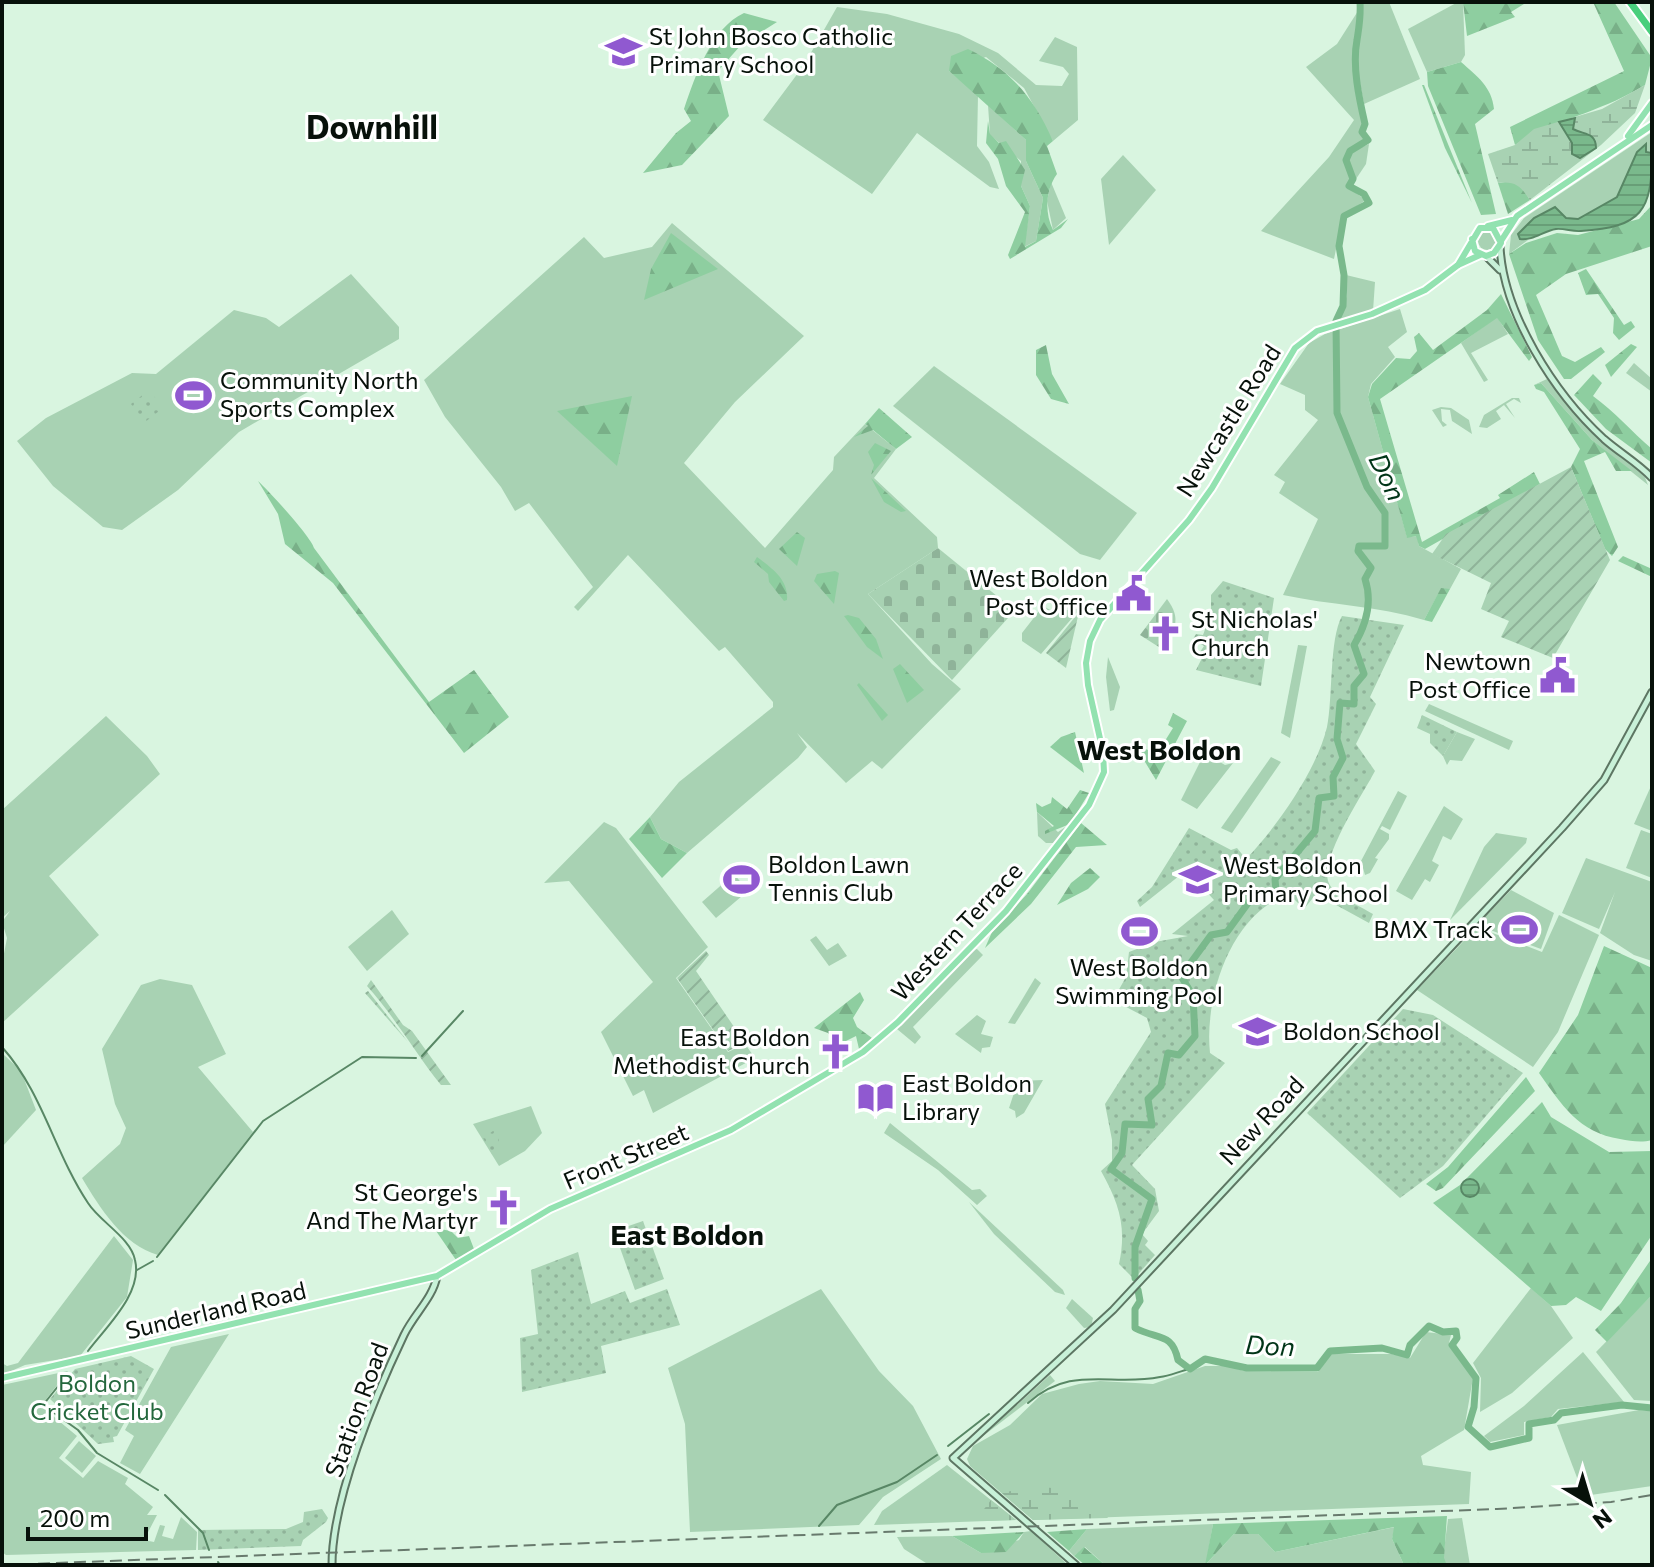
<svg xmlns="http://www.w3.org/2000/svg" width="1654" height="1567" font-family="Commissioner,sans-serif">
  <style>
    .grass { fill: #a8d2b3 }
    .forest { fill: url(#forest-firs) }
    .wetland { fill: url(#wetland-marsh) }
    .cemetery { fill: url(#cemetery-stones) }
    .park { fill: url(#park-dots) }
    .garden { fill: url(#garden-furrows) }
    .water { fill: url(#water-rules); stroke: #588765; stroke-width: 2 }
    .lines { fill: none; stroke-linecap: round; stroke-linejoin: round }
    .stream { stroke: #588765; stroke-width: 2 }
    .river { stroke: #7ab98c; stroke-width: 7 }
    .secondary-casing { stroke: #5d7663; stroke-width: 9 }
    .primary-casing { stroke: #fff; stroke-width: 10 }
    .highway-casing { stroke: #fff; stroke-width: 11 }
    .secondary { stroke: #c8f1d8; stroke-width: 5 }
    .primary { stroke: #92e2b0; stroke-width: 6 }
    .highway { stroke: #49cf7c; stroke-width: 7 }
    .rail { stroke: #687a6d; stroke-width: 2; stroke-dasharray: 12 6; stroke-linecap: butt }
    .labels { text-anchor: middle; stroke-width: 6; stroke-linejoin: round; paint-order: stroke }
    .poi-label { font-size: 24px; fill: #07110a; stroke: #fff; text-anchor: start }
    .street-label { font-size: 24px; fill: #07110a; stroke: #fff }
    .park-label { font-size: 24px; fill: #23673c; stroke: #fff }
    .water-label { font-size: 26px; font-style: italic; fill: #013518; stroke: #fff }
    .quarter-label { font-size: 28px; font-weight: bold; fill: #07110a; stroke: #fff }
    .district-label { font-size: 32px; font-weight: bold; fill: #07110a; stroke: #fff }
  </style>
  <defs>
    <pattern id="forest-firs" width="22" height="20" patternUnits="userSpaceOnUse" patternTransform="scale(2)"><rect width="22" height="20" fill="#8ecea0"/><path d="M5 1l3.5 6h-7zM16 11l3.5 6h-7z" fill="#79b088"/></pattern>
    <pattern id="wetland-marsh" width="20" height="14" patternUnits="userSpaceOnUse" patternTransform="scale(2)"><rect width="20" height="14" fill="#a8d2b3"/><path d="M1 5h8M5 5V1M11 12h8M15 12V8" fill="none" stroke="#8fb399"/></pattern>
    <pattern id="cemetery-stones" width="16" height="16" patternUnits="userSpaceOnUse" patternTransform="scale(2)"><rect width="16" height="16" fill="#a8d2b3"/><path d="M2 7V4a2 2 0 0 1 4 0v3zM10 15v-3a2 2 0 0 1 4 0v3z" fill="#8fb399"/></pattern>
    <pattern id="park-dots" width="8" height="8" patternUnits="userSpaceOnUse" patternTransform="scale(2)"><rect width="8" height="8" fill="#a8d2b3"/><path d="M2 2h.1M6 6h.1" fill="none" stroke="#8fb399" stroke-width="1.8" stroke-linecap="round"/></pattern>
    <pattern id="garden-furrows" width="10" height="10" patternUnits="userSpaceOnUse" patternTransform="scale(2)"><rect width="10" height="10" fill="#a8d2b3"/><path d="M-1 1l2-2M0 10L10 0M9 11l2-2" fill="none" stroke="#8fb399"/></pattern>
    <pattern id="water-rules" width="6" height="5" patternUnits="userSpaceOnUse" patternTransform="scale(2)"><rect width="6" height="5" fill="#7ab98c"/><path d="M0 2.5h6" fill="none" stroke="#689e77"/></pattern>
  </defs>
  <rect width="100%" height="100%" fill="#d9f5e0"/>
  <!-- grass -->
  <g class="grass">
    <path d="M1363,2H1389L1420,79L1364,104C1360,83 1355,61 1359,40C1361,26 1364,17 1363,2Z"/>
    <polygon points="1458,2 1463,2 1465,55 1461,62 1427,72 1408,29"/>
    <polygon points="837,7 887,14 959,34 998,53 1036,85 1062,86 1069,74 1063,67 1039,61 1055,37 1077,47 1078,120 1053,141 1024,88 986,57 949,71 978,95 977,146 989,162 999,189 990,187 917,133 872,194 763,120 804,65"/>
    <polygon points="1358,11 1354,69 1364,124 1361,132 1366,142 1349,150 1345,164 1351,179 1347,187 1366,200 1343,215 1334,259 1261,231 1329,157 1354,120 1306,67 1337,44"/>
    <polygon points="988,105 1026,140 1026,161 1043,198 1036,241 1024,247 1030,206 1021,186 1021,161 990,135"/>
    <polygon points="1652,132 1652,153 1646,153 1646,145 1637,152 1617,197 1578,219 1566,218 1554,207 1534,218 1523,240 1528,240 1509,254 1511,235 1524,218"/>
    <polygon points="1369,144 1366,164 1356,179 1348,158 1353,151"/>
    <polygon points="1123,155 1156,190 1109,245 1101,179"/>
    <polygon points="1051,182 1066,218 1053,230 1047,201"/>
    <polygon points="672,223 804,336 735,402 684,463 765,548 833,470 834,457 865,424 896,449 874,478 937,537 938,548 868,594 932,664 961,689 882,769 872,761 846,783 797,733 807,747 798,758 687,853 661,839 650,817 679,782 773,707 773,702 725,647 719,651 628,555 578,611 574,607 593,587 529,503 515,511 501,487 445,417 424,380 584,237 604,258 652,247"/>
    <circle cx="1487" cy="241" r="9"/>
    <polygon points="351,274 399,327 399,339 239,432 178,490 122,530 103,527 53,486 17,441 46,418 132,373 156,374 234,310 266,318 279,327"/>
    <polygon points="1346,275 1375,282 1373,311 1337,321 1347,296"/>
    <path d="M1400,309L1407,332L1388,347L1395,357L1371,384L1368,397L1407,537L1417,536L1419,546L1461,569L1450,589H1441L1424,620C1378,606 1329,605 1283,595L1318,519L1279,493L1285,482L1274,475L1318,420L1305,410V395L1280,384L1309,343L1325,334Z"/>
    <polygon points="1497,317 1508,334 1471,353 1488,380 1484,382 1461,343"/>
    <polygon points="1634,363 1652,379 1652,392 1626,373"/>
    <polygon points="934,366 1137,513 1100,560 1080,554 893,406"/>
    <polygon points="1547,379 1594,434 1644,475 1648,485 1592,440 1541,383 1534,385"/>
    <polygon points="1512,398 1519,398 1521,403 1514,399 1506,404 1515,418 1504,405 1496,411 1501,419 1487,428 1479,427 1484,415"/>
    <polygon points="1441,407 1451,408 1469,420 1472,434 1452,421 1450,410 1441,409 1442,421 1447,425 1443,427 1432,410"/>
    <polygon points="1043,606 1052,611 1080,609 1041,654 1022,641 1022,633"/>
    <polygon points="1298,645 1307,646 1290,738 1281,733"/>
    <polygon points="1108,657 1120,687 1114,710 1110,711 1106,677"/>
    <polygon points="1429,704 1513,741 1509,750 1425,711"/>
    <polygon points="106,716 147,756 160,774 49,876 99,935 2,1023 2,964 7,938 2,922 10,911 2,918 2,810"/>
    <polygon points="1457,732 1475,739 1462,761 1450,760 1447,765 1443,756"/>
    <polygon points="1208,746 1213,758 1225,765 1233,763 1197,809 1181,800"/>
    <polygon points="1271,757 1281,762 1232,833 1221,828"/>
    <polygon points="1651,786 1652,787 1652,831 1634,824"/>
    <polygon points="1398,791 1407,796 1390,830 1382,826 1380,829 1389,834 1389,839 1375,858 1378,859 1370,873 1365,875 1361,861"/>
    <polygon points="1444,806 1463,819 1451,840 1443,836 1432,861 1439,865 1430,882 1425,879 1412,900 1396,891"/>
    <polygon points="1037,812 1058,832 1070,824 1055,843 1046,843 1038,836"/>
    <polygon points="604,822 616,828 708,947 676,978 728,1052 745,1044 755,1058 653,1113 644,1090 633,1096 601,1032 653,982 569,881 544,883"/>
    <polygon points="1641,830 1652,834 1652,878 1626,868"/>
    <polygon points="1496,833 1527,838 1526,843 1450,920 1484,847"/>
    <polygon points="1586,858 1652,882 1652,961 1634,955 1600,933 1615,892 1599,929 1562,913"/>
    <polygon points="734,874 748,891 716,918 702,902"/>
    <polygon points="1511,890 1554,913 1541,949 1477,925"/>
    <polygon points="392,910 409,934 367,971 348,947"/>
    <polygon points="1559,915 1599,935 1558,1032 1533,1067 1417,990 1477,927 1542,952"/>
    <polygon points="816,936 827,950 838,943 847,956 829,966 810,940"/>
    <polygon points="977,949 983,955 913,1027 921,1037 915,1044 897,1029 971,950"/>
    <polygon points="1035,978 1041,983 1015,1024 1008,1023"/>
    <path d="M160,979L192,985L226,1054L198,1067L253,1132L158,1255C123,1245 100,1208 82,1178L120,1144L126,1128L115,1104L102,1049L141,985Z"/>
    <polygon points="977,1015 986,1021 981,1034 993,1037 990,1047 982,1048 981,1053 955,1034"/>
    <polygon points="2,1053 21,1071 36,1110 2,1147"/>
    <polygon points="1043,1080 1024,1113 1016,1118 1015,1111 1009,1108 1018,1081"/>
    <polygon points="531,1106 542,1133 525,1151 499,1166 473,1124"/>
    <polygon points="890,1123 972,1190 980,1189 987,1196 977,1205 938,1170 884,1133"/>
    <polygon points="969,1202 1063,1290 1065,1295 1055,1292 994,1234"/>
    <polygon points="114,1236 133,1260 127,1297 80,1356 25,1365 2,1375 2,1363 7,1366 18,1363"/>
    <polygon points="1531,1288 1551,1306 1573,1338 1512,1393 1480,1412 1481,1378 1473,1363"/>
    <polygon points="821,1289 879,1371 913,1406 941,1459 883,1497 859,1525 690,1532 685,1424 668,1368"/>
    <polygon points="1652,1295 1652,1401 1634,1400 1596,1352"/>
    <polygon points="1072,1299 1093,1318 1091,1327 1084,1328 1066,1308"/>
    <polygon points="1426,1332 1451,1335 1449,1343 1473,1378 1464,1430 1421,1456 1423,1465 1471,1472 1469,1504 1033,1520 970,1466 967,1459 973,1446 1010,1425 1042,1394 1079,1384 1100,1381 1153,1384 1205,1366 1228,1366 1244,1371 1318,1372 1331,1354 1392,1354 1410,1358"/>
    <polygon points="229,1334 140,1474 120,1463 134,1436 125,1430 171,1347"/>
    <polygon points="1583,1352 1624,1402 1558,1409 1551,1417 1524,1422 1524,1435 1490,1442 1484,1436 1524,1406"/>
    <polygon points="68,1371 41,1406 77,1436 59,1458 83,1478 98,1461 128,1478 125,1484 153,1507 147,1515 157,1515 144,1540 154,1542 160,1525 165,1526 162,1536 173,1539 181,1517 197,1532 196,1550 6,1555 2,1552 2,1385"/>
    <polygon points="1050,1375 1055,1381 979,1439"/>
    <polygon points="1639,1410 1652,1411 1652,1486 1584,1496 1557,1425"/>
    <polygon points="79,1441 96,1456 82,1473 65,1458"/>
    <polygon points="947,1465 1016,1520 874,1525 882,1511"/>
    <polygon points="1462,1518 1470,1565 1447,1565 1443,1558 1448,1519"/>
    <polygon points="1213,1524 1206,1564 1234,1534 1258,1534 1275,1552 1395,1527 1392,1539 1404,1565 1105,1565 1085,1547 1074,1556 1069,1551 1087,1529"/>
    <polygon points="1031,1531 1068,1565 929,1565 904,1549 897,1537 952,1536 981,1553 1019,1540 1024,1532"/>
  </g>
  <!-- forest -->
  <g class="forest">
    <polygon points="1463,2 1527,2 1511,12 1515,17 1467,36"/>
    <path d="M1593,2H1614L1652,58L1645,85C1604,111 1556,119 1515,145L1510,127L1624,71Z"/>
    <path d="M744,13L777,22L741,45L718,71L729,116L682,165L643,173L676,133L691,121L684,109C695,77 711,28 744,13Z"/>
    <path d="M968,49C1011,70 1034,98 1053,141L1047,146L1057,174C1046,189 1044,212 1053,230L1068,219L1061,228L1010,259L1008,255L1025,212L1006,186L998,159L986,143L988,121L990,134L999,143L1006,141L1025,170L1021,186L1030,206L1025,247L1036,241L1043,198L1026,161V140L949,71L951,56Z"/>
    <path d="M1461,62C1477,76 1492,87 1494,109L1475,124L1496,214L1481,215L1428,86L1427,72Z"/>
    <polygon points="1422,85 1424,85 1472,203 1445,148"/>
    <polygon points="1512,181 1522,187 1530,200 1508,214 1498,183"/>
    <polygon points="1651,206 1652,246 1566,274 1536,295 1562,356 1575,362 1601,347 1605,352 1571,379 1564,379 1538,340 1509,254 1526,243 1557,233 1578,235 1639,219"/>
    <polygon points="671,233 718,269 644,300 651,269"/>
    <polygon points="1586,269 1624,325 1631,321 1635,327 1619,340 1613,333 1614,318 1598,294 1586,295 1578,273"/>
    <polygon points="1501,294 1532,357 1529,361 1497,318 1380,399 1422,542 1500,498 1498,495 1534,472 1540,484 1425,549 1419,546 1416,536 1407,538 1368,397 1372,384 1396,358 1410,359 1417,351 1414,337 1419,333 1433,350 1487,310"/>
    <polygon points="1631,344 1637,347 1611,377 1605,365"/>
    <polygon points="1046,345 1052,374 1069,404 1051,399 1036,375 1036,350"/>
    <path d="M1593,374L1602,383L1593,396C1615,412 1631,431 1652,449V463L1606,429L1574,395Z"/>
    <polygon points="1541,383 1592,440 1632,471 1616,471 1605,452 1584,461 1618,547 1612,556 1605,549 1571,467 1580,449 1544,392 1536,389 1534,385"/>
    <polygon points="632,396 617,466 557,411"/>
    <polygon points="879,408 912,437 896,449 873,430 854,437 868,426 865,424"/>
    <polygon points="875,443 891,451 871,475 874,465 868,452"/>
    <polygon points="871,478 906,511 901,512 884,502"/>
    <path d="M258,481C269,491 311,537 314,548L429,702L474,670L509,717L464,753L333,583L285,544L278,514Z"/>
    <polygon points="797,532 805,538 797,566 779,549"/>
    <polygon points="1623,556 1652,569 1652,577 1618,561"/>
    <path d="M757,557C772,568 789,580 787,600L784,601L769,582L768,574L754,562Z"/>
    <polygon points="835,571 839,573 834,604 814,581 817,574"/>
    <polygon points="1441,588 1450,589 1432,622 1424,620"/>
    <polygon points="848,615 859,618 876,639 883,659 867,647 844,616"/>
    <polygon points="900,664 924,690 907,703 893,669"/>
    <polygon points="859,683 888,715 882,721 857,685"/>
    <polygon points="1173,713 1187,721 1156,780 1142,757 1133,753 1135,747 1158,752 1173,728 1168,725"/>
    <polygon points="1075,732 1084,773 1050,747 1061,737"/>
    <polygon points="1080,790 1089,793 1070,824 1045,834 1045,831 1054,826 1037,812 1036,803 1042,807 1051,803 1052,797 1067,809"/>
    <polygon points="650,817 661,839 687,853 662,878 629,839"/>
    <polygon points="1081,823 1107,845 1076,847 1031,904 985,948 992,932 1027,894"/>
    <polygon points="1090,868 1100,877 1088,889 1057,905 1071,883"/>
    <path d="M1604,946L1652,968V1140C1641,1143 1631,1141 1620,1139C1579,1133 1561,1104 1539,1073L1578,1015Z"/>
    <polygon points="860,992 864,1000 853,1018 857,1027 872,1038 859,1049 856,1036 838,1045 828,1033 814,1028"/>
    <polygon points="1526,1077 1535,1091 1443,1188 1436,1191 1426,1184 1448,1167"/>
    <polygon points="1542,1102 1551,1117 1609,1152 1652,1151 1652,1235 1601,1311 1576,1297 1566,1305 1551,1306 1433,1203 1460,1185"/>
    <polygon points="434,1228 451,1231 458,1238 469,1236 474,1249 456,1260"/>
    <polygon points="1652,1258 1652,1295 1607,1342 1595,1330 1621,1303"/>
    <polygon points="1447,1516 1444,1558 1447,1565 1404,1565 1392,1539 1394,1527 1275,1552 1258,1534 1234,1534 1205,1565 1213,1524"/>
    <polygon points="1087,1529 1069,1551 1047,1532"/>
    <polygon points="1024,1532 1006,1552 981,1553 952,1536"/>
    <polygon points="1084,1547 1105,1565 1085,1565 1074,1556"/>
  </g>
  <!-- wetland -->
  <g class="wetland">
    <path d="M1645,85L1635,113L1601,145L1530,200C1520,186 1516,181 1498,183L1488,154L1515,145L1534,129L1602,109Z"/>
    <path d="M1030,1487C1059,1487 1091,1491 1108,1518L1033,1520L1002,1493Z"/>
    <polygon points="991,1500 1016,1520 975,1521"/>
  </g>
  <!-- cemetery -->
  <g class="cemetery">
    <polygon points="938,548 1008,605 1008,618 952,680 868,594"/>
    <path d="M1167,599C1182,619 1175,631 1162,649L1140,635Z"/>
  </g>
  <!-- park -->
  <g class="park">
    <polygon points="149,390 163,408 145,422 131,404"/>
    <polygon points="1223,581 1274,598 1261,686 1196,670 1202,658 1198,655 1204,646 1193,639 1196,634 1203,635 1211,613 1211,595"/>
    <path d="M1342,616L1404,625L1370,697L1376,704L1356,744L1375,771C1363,794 1321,856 1328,881C1332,895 1362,907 1373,914L1369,923L1316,894L1304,909L1289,894C1231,913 1204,997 1210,1053L1225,1063L1132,1165L1155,1189L1159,1211L1142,1234L1148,1241L1145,1245L1155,1255L1134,1279L1119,1264C1127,1227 1119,1203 1101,1171L1112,1161V1140L1105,1104L1151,1032L1147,1018L1113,1000L1126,977L1129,952L1155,942L1188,936L1172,934L1214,900L1203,888L1195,894L1179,876L1140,907L1137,901L1152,887L1189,828L1231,850L1237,848L1246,859C1276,828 1317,770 1327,727C1333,699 1329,639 1342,616Z"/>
    <polygon points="1422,715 1457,732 1443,756 1430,743 1430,734 1417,728"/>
    <polygon points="1403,1009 1433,1015 1523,1073 1443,1166 1400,1198 1307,1113"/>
    <polygon points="493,1131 498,1133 500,1150 492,1154 483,1138"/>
    <polygon points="643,1221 664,1279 635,1290 614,1231"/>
    <polygon points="578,1252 591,1304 625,1291 630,1303 667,1289 680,1325 601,1346 606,1373 522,1392 520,1338 538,1334 531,1270"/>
    <polygon points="131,1356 154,1369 117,1436 113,1437 114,1442 98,1444 50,1399 75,1369"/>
    <polygon points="322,1509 328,1518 326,1522 303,1540 301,1546 198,1550 198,1530 286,1529 303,1522 304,1512"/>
  </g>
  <!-- garden -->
  <g class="garden">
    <polygon points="1571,467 1610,560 1553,658 1501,637 1509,621 1481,609 1491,583 1432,554 1446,534"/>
    <polygon points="1079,612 1066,668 1046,653"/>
    <polygon points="706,951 709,955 696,971 745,1043 728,1051 677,978"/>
    <path d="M371,980L403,1025L412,1031L451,1085H441C415,1053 395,1017 367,986Z"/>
    <polygon points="368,991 408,1042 365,993"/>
  </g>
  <!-- water -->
  <g class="water">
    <path d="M1575,118L1573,129C1584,135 1596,132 1596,148L1580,158L1572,154V143L1559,122Z"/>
    <path d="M1646,144V152L1652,153C1652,211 1642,227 1581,231C1573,232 1564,228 1556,229C1543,231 1533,241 1520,239L1518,234L1534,218L1555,207L1566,218L1578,219L1617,197L1637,152Z"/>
    <circle cx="1470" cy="1188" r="9"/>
  </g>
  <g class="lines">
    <!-- stream -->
    <g class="stream">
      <path d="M2,1047C43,1093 54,1152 88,1203C100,1222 131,1238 135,1260C143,1293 107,1326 88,1351"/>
      <polyline points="422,1056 463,1011"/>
      <polyline points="157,1257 263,1121 362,1057 416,1058"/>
      <polyline points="137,1270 153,1261"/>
      <polyline points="67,1375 43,1405 78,1430 97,1453 158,1490"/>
      <path d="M1028,1403C1072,1364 1110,1387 1160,1377C1170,1376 1180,1371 1190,1369"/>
      <polyline points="948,1446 989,1414"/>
      <polyline points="165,1495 203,1533 209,1550"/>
      <polyline points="819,1526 837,1505 897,1482 937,1455"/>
      <polyline points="218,1562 220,1565"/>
    </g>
    <!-- river -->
    <g class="river">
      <path d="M1135,1278V1247L1152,1199L1111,1169L1122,1153L1125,1124L1152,1125L1148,1099L1161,1086L1168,1053L1179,1055L1195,1036L1193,996L1181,976L1211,935L1227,932L1251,899L1272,895L1276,891L1275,879L1315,831L1319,798L1334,796L1333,777L1343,758L1337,739L1340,703L1354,704V686L1364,674L1354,645C1366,625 1373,603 1365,579L1371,568L1358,551L1359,546H1385V513L1367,487L1337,413L1336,321L1343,306L1344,275L1339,246L1344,216L1369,203L1364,194L1349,186L1353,179L1346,160L1350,151L1368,140L1362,132L1365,124C1359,98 1352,66 1357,40C1359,27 1361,17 1360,2"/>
      <path d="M1138,1290L1140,1301L1135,1309V1328C1158,1340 1172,1332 1178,1360L1190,1369L1205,1359L1247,1368H1317L1330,1351L1382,1348L1407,1355L1410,1345L1429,1326L1443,1332L1456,1331L1457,1338L1452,1345L1476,1378L1474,1407L1468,1427L1490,1447L1529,1438V1424L1554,1420L1561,1413L1622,1405L1652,1408"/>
    </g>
    <defs>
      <g id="secondary">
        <path d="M1500,246C1503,314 1555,394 1604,439C1620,453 1638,463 1652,478"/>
        <polyline points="1486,256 1500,270"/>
        <path d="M332,1565C332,1498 375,1396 404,1335C414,1314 433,1298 437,1276"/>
        <polyline points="1076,1565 953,1458 1113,1310 1562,828 1604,780 1652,692"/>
      </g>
      <g id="primary">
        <polyline points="1628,136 1652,103"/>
        <polyline points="1488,226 1512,220"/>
        <polyline points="1501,241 1517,216 1652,125"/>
        <polyline points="1458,265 1480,255"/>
        <polyline points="2,1378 437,1276 550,1209 731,1130 863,1052 898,1022 1006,911 1089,805 1104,772 1103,752 1088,685 1086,663 1090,641 1100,620 1189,520 1212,488 1295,348 1317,331 1372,314 1425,290 1458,265 1480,228 1493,228 1501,243 1494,253 1486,256 1475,251 1472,239"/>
      </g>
      <polyline id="highway" points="1630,2 1652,32"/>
    </defs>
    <!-- secondary casing -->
    <use href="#secondary" class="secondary-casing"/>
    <!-- primary casing -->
    <use href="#primary" class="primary-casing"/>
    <!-- highway casing -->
    <use href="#highway" class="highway-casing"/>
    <!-- secondary -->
    <use href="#secondary" class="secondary"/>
    <!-- primary -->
    <use href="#primary" class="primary"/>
    <!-- highway -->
    <use href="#highway" class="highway"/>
    <!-- rail -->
    <polyline class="rail" points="2,1565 1497,1509 1611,1502 1652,1495"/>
  </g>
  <!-- icons -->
  <defs>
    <symbol id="school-bare" viewBox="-9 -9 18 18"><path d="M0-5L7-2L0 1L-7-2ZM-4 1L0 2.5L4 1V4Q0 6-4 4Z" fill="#9059d0" stroke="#fff" stroke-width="2.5" paint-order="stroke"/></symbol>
    <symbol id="stadium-bare" viewBox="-9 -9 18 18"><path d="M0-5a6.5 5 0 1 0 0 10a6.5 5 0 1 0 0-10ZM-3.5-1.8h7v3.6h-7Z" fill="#9059d0" stroke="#fff" stroke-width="2.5" paint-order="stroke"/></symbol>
    <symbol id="civic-bare" viewBox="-9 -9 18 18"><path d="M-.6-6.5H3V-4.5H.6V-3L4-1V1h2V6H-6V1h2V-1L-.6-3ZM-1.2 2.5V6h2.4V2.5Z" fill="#9059d0" stroke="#fff" stroke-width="2.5" paint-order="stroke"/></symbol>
    <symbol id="church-bare" viewBox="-9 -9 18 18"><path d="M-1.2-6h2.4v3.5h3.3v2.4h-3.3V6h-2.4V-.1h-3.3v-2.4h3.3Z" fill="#9059d0" stroke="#fff" stroke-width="2.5" paint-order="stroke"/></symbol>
    <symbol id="library-bare" viewBox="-9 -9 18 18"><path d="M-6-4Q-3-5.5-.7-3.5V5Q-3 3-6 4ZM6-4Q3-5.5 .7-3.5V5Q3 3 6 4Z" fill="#9059d0" stroke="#fff" stroke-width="2.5" paint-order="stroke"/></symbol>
  </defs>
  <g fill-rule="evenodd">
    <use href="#school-bare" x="598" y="26" width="51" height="51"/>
    <use href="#stadium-bare" x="168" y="370" width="51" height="51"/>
    <use href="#civic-bare" x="1108" y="568" width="51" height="51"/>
    <use href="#church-bare" x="1140" y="608" width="51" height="51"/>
    <use href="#civic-bare" x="1532" y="650" width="51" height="51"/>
    <use href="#stadium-bare" x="716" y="854" width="51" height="51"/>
    <use href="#school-bare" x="1172" y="854" width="51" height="51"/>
    <use href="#stadium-bare" x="1494" y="904" width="51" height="51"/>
    <use href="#stadium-bare" x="1114" y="906" width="51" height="51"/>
    <use href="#school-bare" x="1232" y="1006" width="51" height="51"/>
    <use href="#church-bare" x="810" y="1026" width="51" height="51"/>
    <use href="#library-bare" x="850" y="1072" width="51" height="51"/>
    <use href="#church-bare" x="478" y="1182" width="51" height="51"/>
  </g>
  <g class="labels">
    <!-- poi labels -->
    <g class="poi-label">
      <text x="649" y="45">St John Bosco Catholic<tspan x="649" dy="28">Primary School</tspan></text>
      <text x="220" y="389">Community North<tspan x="220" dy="28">Sports Complex</tspan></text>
      <text x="1108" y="587" text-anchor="end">West Boldon<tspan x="1108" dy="28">Post Office</tspan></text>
      <text x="1191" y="628">St Nicholas'<tspan x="1191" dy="28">Church</tspan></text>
      <text x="1531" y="670" text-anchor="end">Newtown<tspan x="1531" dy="28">Post Office</tspan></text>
      <text x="768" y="873">Boldon Lawn<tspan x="768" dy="28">Tennis Club</tspan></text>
      <text x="1223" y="874">West Boldon<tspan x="1223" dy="28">Primary School</tspan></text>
      <text x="1493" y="938" text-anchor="end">BMX Track</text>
      <text x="1139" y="976" text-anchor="middle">West Boldon<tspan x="1139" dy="28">Swimming Pool</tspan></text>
      <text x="1283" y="1040">Boldon School</text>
      <text x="810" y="1046" text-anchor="end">East Boldon<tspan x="810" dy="28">Methodist Church</tspan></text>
      <text x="902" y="1092">East Boldon<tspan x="902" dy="28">Library</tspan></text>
      <text x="478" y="1201" text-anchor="end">St George's<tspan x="478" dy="28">And The Martyr</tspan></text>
    </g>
    <!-- street labels -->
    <g class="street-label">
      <text transform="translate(1229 421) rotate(-58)" y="8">Newcastle Road</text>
      <text transform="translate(957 932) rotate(-47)" y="8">Western Terrace</text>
      <text transform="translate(1262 1121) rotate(-47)" y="8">New Road</text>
      <text transform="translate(626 1157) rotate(-23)" y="8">Front Street</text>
      <text transform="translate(216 1311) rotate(-13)" y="8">Sunderland Road</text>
      <text transform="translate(357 1410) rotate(-70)" y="8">Station Road</text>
    </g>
    <!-- park labels -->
    <g class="park-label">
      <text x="97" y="1392">Boldon<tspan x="97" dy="28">Cricket Club</tspan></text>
    </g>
    <!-- water labels -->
    <g class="water-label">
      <text transform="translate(1387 477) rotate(64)" y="9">Don</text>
      <text transform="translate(1270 1346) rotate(3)" y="9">Don</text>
    </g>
    <!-- quarter labels -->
    <g class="quarter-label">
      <text x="1159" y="760">West Boldon</text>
      <text x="687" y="1245">East Boldon</text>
    </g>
    <!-- district labels -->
    <g class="district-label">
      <text x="372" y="139">Downhill</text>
    </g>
  </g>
  <!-- border -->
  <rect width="1654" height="1567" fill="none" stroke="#07110a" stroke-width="8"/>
  <!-- north arrow -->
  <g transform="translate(1590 1503) rotate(142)" stroke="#ffffff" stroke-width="6" paint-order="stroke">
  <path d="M0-6L14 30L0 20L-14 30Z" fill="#07110a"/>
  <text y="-12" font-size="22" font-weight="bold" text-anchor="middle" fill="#07110a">N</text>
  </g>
  <!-- scale -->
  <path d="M28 1527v12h118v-12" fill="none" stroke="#07110a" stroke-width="4"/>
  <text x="40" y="1527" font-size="24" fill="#07110a" stroke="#ffffff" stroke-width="6" paint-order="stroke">200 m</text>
</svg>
